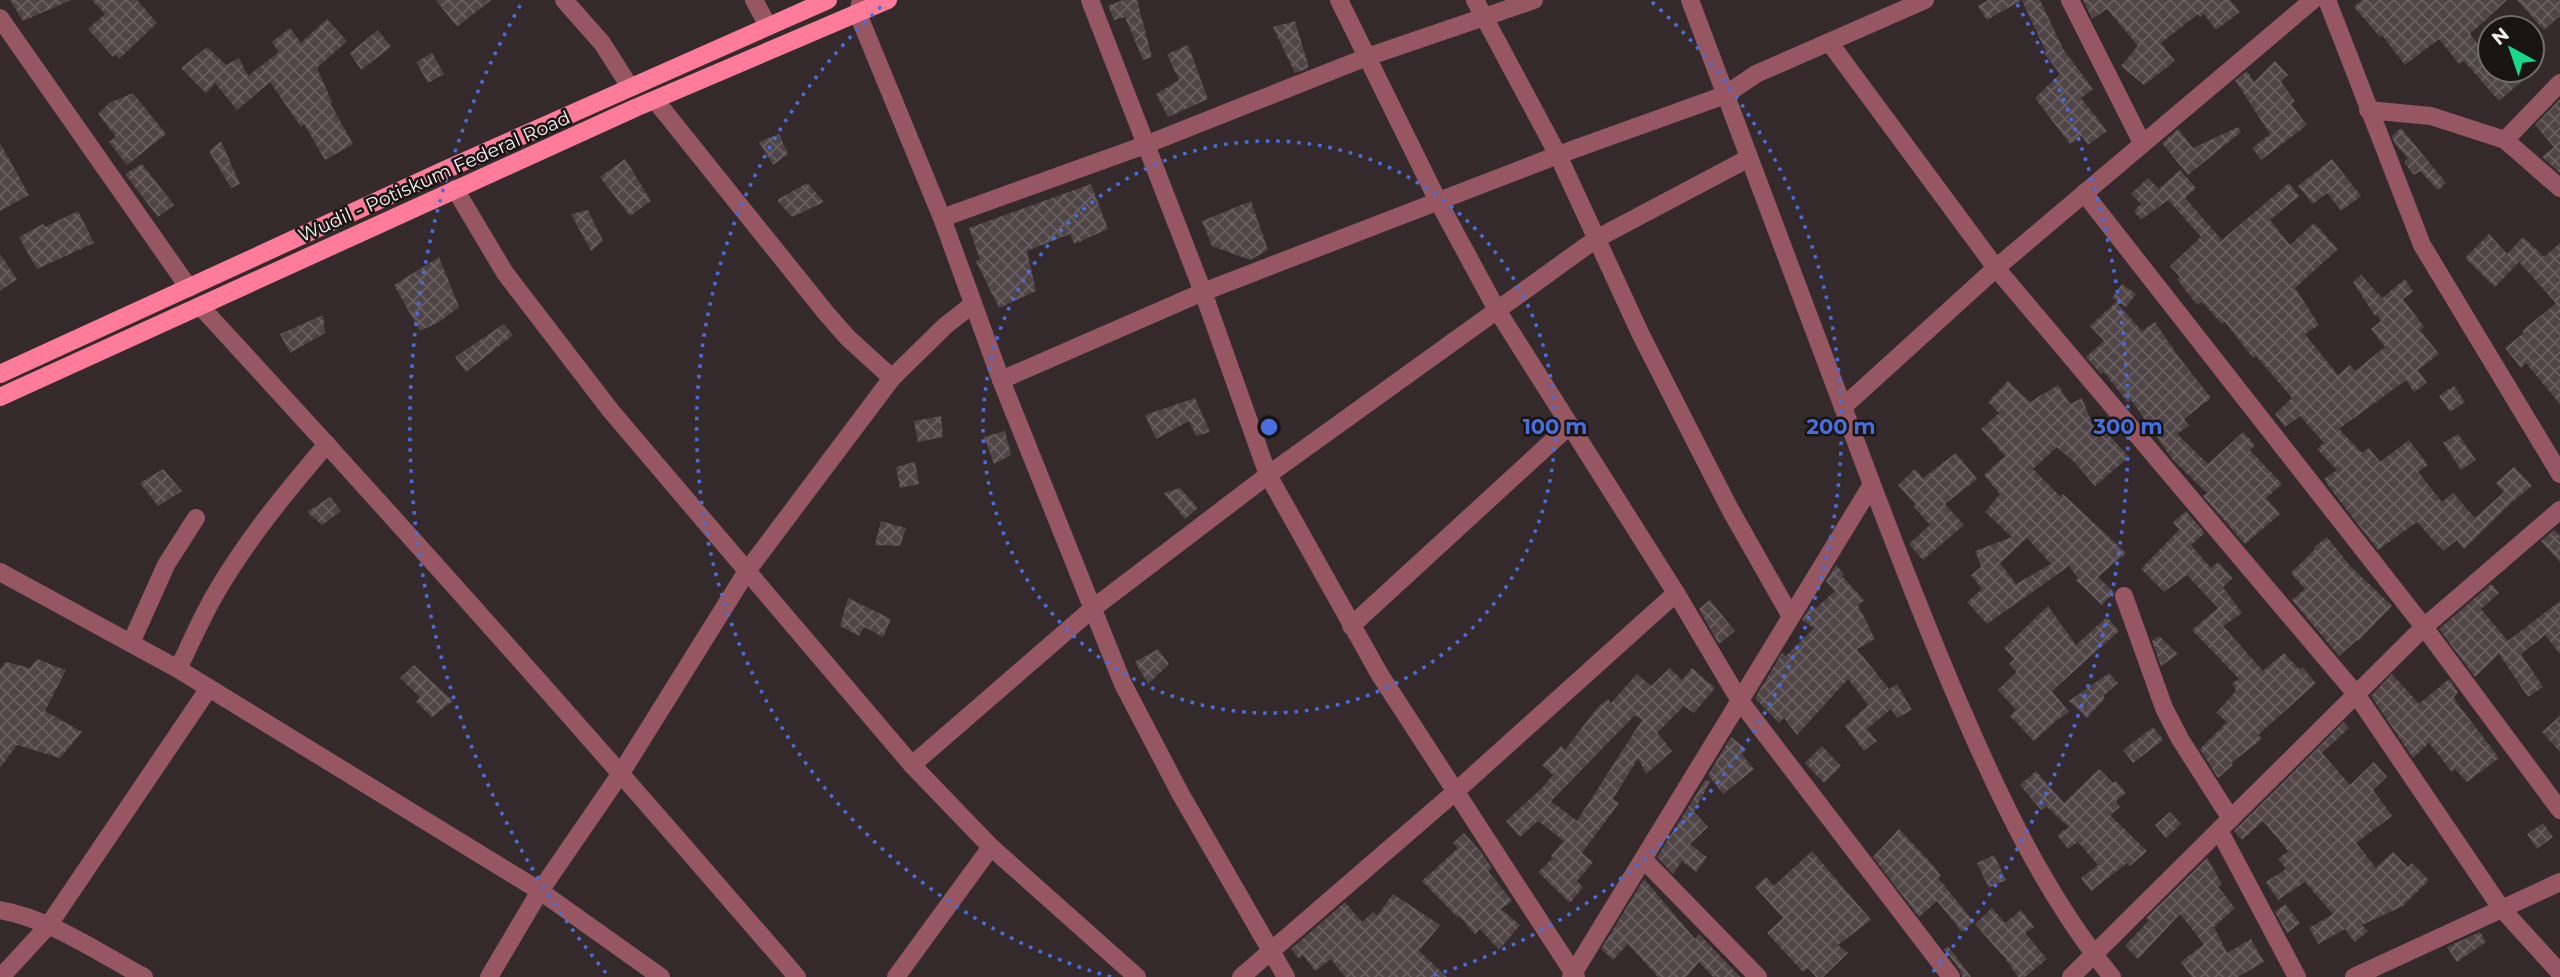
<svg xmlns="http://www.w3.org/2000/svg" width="2560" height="977" font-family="Montserrat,sans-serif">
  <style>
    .building { fill: url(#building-cross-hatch); fill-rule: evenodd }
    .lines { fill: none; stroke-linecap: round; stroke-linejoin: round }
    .minor { stroke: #965763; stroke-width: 18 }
    .major { stroke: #fe7c99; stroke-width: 18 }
    .ring { fill: none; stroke: #486edd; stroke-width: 3.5; stroke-dasharray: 3.5 7 }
    .labels { text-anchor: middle; stroke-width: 5; stroke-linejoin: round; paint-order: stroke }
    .street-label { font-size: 19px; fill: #f6eff0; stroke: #181414 }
    .centre { fill: #486edd; stroke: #181414; stroke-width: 3.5 }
    .ring-label { font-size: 21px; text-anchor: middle; font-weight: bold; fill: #486edd; stroke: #181414; stroke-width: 5; stroke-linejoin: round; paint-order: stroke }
  </style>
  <defs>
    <pattern id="building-cross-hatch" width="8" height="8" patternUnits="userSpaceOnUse" patternTransform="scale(1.75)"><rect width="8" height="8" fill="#4f4446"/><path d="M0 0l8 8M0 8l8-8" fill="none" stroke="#695f61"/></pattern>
  </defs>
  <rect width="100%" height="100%" fill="#342a2b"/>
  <!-- building -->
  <g class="building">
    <polygon points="10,0 71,0 23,21"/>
    <polygon points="92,0 137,0 157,23 119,59 115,54 113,57 88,29 105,14"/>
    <polygon points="436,0 491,0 457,27"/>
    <polygon points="1123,0 1137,0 1152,57 1143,60 1125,17 1114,20 1108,6"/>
    <polygon points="1988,0 2022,0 1987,20 1978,6"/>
    <polygon points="2022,0 2040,0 2063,49 2093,89 2081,98 2107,131 2088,145 2082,136 2070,144 2035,98 2060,74 2044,53 2046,52"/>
    <polygon points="2083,0 2230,0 2240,12 2216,30 2204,14 2200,17 2198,14 2161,43 2175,61 2144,85 2121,66 2138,46 2107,9 2092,19"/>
    <polygon points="2362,0 2507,0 2470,34 2490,60 2490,70 2535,70 2499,101 2464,61 2459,64 2439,39 2405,65 2382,35 2380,37 2354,7"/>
    <polygon points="2517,0 2560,0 2560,16 2544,30"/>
    <polygon points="327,19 347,41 317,68 332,102 330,103 353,144 325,160 304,124 301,127 270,82 237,110 215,83 206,93 181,68 207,47 226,65 239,58 248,76 279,52 272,42 290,28 301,43"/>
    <polygon points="1295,21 1309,68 1295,73 1273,27"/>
    <polygon points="378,30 391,47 361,70 350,53"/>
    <polygon points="1188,45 1208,99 1168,117 1156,94 1179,80 1167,54"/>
    <polygon points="432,53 444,74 428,83 416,62"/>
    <polygon points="2275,61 2288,75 2281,82 2295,101 2291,104 2307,125 2261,160 2252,148 2270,134 2235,80 2247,71 2254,82"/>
    <polygon points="133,93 166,134 127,165 109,142 116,137 98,114 109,103"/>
    <polygon points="2560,99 2560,173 2542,157 2554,147 2535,125"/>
    <polygon points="2238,127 2241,132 2188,175 2162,143 2178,129 2193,148"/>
    <polygon points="2401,128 2446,183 2438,190 2420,171 2414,175 2404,162 2408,158 2395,144 2392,136"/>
    <polygon points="779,134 788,154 773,165 759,142"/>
    <polygon points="221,141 240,184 231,188 209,151"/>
    <polygon points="0,143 29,195 0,211"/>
    <polygon points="625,159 651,201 630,216 600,177"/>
    <polygon points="2332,159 2361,196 2341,211 2327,193 2313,204 2298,186"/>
    <polygon points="142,164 174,205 158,217 125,174"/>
    <polygon points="2180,170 2196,188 2185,198 2222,240 2289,183 2299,196 2270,220 2290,245 2314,223 2338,249 2295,288 2319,325 2305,334 2338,375 2350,365 2355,371 2385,347 2371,329 2381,321 2377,315 2375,316 2353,282 2361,275 2382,298 2405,279 2413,292 2403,299 2424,327 2420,330 2439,354 2418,370 2427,383 2414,392 2406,380 2339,429 2362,453 2369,448 2380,462 2409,440 2428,465 2418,472 2442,502 2453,493 2475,518 2504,492 2496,483 2514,467 2532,486 2512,502 2464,549 2457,540 2443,551 2417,522 2378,550 2336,496 2324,479 2337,470 2317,449 2324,443 2300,416 2285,427 2275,414 2292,398 2256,356 2253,358 2225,322 2222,324 2202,302 2197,305 2177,279 2180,277 2170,266 2201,237 2168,200 2141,220 2134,211 2141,204 2131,194 2148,178 2159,189"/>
    <polygon points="807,183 824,202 792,217 777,200"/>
    <polygon points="1091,184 1108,229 1074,244 1070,234 1027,251 1036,291 999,308 976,261 980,259 969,228"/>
    <polygon points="1251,201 1268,250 1250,260 1212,246 1202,221"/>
    <polygon points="588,210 603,241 591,251 571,214"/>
    <polygon points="78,211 94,243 37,269 19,237 43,224 45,227"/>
    <polygon points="2489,234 2507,254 2523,237 2544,257 2560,243 2560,404 2526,363 2521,368 2505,348 2524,333 2522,331 2556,303 2519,262 2495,287 2465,258"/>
    <polygon points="0,254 17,279 0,291"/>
    <polygon points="439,257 459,307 439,322 420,331 394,285"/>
    <polygon points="2122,284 2136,294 2126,307 2112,298"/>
    <polygon points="2116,302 2142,331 2155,322 2178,356 2211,398 2184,419 2189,426 2177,434 2208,464 2243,432 2255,445 2250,450 2282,484 2266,498 2280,514 2245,544 2203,496 2207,493 2173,460 2131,400 2128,403 2104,372 2101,374 2086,357 2104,341 2090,326"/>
    <polygon points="323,315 325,333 290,353 280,334"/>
    <polygon points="504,324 513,335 466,372 455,357"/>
    <path d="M2008,381L2030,402L2058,385L2070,404L2082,398L2098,438L2105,431L2129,457L2095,486L2075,463L2057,447L2033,469L2061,497L2063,494L2126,553L2098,577L2114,592L2102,605L2076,580L2078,578L2069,566L1987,624L1967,602L1982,589L1971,575L1981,567L1975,551L2012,537L1985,512L2000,494L1984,475L2005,456L1981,429L1999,413L1988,402ZM2027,538L2051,564L2016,584L2000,563Z"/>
    <polygon points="2454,386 2465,402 2450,412 2439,396"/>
    <polygon points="1195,398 1210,432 1196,436 1189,421 1156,439 1145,415"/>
    <polygon points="941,416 943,437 918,442 914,421"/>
    <polygon points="1005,431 1011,455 994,464 984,437"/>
    <polygon points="2458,434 2476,460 2461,470 2443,443"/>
    <polygon points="1956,453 1977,479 1945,504 1964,525 1923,560 1909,544 1930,525 1914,507 1916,505 1898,485 1915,469 1923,478"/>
    <polygon points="915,462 919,484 900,488 896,467"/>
    <polygon points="163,469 182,491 158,506 140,483"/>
    <polygon points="1180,488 1198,508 1185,519 1164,493"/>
    <polygon points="330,497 341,511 322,525 307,512"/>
    <polygon points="2186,511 2205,533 2191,545 2211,568 2218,562 2233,578 2223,587 2242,613 2223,626 2263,671 2284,653 2300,670 2302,667 2316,683 2258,735 2262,739 2231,763 2233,765 2218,778 2200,749 2227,722 2216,713 2236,691 2232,683 2239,679 2192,630 2218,608 2187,575 2164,592 2141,569 2179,530 2173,522"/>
    <polygon points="881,521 906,528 900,546 875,545"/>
    <polygon points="2554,530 2560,536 2560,562 2541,541"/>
    <polygon points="2327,537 2350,566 2392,606 2358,641 2357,640 2339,656 2292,600 2305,589 2291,573 2315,549 2314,547"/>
    <polygon points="1836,565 1844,574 1842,576 1864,600 1858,605 1875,639 1857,649 1889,689 1897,684 1912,710 1897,718 1891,709 1867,729 1877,741 1864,751 1845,726 1868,705 1848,679 1797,735 1784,718 1779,723 1755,698 1782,653 1786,656 1814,628 1802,620 1811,606 1815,609 1835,591 1826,581"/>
    <polygon points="2491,584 2499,593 2481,609 2508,641 2560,601 2560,654 2545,635 2521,654 2543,687 2528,697 2499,654 2475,677 2439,629"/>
    <polygon points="848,598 891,619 883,637 864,627 859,636 840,626"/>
    <polygon points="1710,600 1735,631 1719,644 1699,609"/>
    <polygon points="2048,606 2076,645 2107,617 2119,631 2052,691 2069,712 2057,720 2034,741 2010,716 2016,710 1998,690 2017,672 2009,664 2014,659 2004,648"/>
    <polygon points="2159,636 2178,654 2161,666 2152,641"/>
    <polygon points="1158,649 1169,664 1148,684 1135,662"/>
    <polygon points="37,659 66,670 45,711 82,732 60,758 17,745 0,768 0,669 6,662 30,668"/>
    <polygon points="414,665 453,701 432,717 416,702 420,697 400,678"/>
    <path d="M1670,668L1682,680L1692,668L1715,688L1694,713L1684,706L1657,733L1672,751L1646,774L1638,758L1613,799L1619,803L1582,853L1593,862L1577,881L1583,887L1570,903L1538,872L1553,858L1551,856L1564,841L1538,821L1520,837L1506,821L1543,787L1553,775L1542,765L1561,746L1565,750L1598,707L1608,699L1611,703L1637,674L1651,686ZM1635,715L1642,720L1577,821L1551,801Z"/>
    <polygon points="2109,673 2118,683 2103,696 2105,698 2087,718 2069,701"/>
    <polygon points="2392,674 2419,704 2449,679 2458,692 2454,697 2457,703 2499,758 2467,782 2455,769 2452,772 2429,743 2413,758 2371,696"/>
    <polygon points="2560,716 2560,752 2542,732"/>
    <polygon points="2344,722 2349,728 2322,753 2350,785 2374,762 2387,777 2373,790 2392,816 2356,843 2376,868 2393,852 2408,867 2412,863 2429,880 2403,906 2362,925 2368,931 2355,942 2345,929 2318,944 2309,928 2333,914 2320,899 2305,882 2278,900 2266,882 2286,869 2278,859 2288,851 2263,821 2242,840 2234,831"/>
    <polygon points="2153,727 2163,740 2133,763 2123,750"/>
    <polygon points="1731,737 1746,749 1742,755 1754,769 1723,794 1708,775"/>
    <polygon points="1822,746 1841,766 1824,783 1805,763"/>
    <polygon points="2099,769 2113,783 2116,781 2126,793 2116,801 2120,807 2110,815 2147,851 2130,866 2127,863 2091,891 2081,878 2098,865 2078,842 2068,849 2057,835 2069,827 2047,807 2041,810 2020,785 2036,771 2064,803"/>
    <polygon points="1708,780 1710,781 1694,812 1708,827 1690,844 1707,857 1696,872 1682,861 1673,874 1657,857 1704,782"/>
    <polygon points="2170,812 2181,824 2166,838 2155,825"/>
    <polygon points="2543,823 2553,837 2537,849 2527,834"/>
    <polygon points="1899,829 1931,863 1941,876 1938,878 1974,922 1962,932 1937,901 1919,917 1873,857"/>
    <polygon points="1464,833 1481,852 1492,868 1488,871 1512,901 1501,909 1520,925 1499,950 1480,929 1475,934 1459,916 1458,918 1422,881 1458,848 1453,843"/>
    <polygon points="1812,851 1871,920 1838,945 1848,953 1823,977 1816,977 1808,968 1803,972 1767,933 1783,918 1755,887 1766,877 1774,886"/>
    <polygon points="1994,855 2006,880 1989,888 1977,863"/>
    <polygon points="2207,858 2222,884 2218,887 2235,908 2214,927 2227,953 2251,939 2264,962 2238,977 2192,977 2181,962 2204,944 2180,914 2138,959 2125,946 2149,920 2146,918"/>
    <polygon points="1644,879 1695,939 1699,934 1740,977 1713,977 1699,962 1686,977 1658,977 1628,944 1613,960 1601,949"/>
    <polygon points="1393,894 1440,925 1419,951 1447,977 1345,977 1331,959 1315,971 1303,955 1299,959 1291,949 1345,902 1362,922 1373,912 1377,916"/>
    <polygon points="2285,904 2300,923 2287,933 2275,912"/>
    <polygon points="1992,908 2005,923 2021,910 2034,927 2025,933 2047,959 2025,977 2018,977 2008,962 1975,924"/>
    <polygon points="2480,932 2486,942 2457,962 2447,947"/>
    <polygon points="1948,946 1971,977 1962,977 1960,970 1944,949"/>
  </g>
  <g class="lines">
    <!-- minor -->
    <g class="minor">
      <polyline points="564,0 602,43 630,87"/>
      <polyline points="754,0 768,26"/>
      <polyline points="861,0 858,14 942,218 1001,380 1123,684 1180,793 1286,977"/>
      <polyline points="1090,0 1203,292 1268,475 1380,675 1576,977"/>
      <polyline points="1339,0 1438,201 1497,310 1676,593 1740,701 1951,977"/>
      <polyline points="1475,0 1558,155 1641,335 1698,447 1731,511 1790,615"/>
      <path d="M1690,0C1740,136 1793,271 1843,407C1877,499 1912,591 1950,682C1993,784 2041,890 2112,977"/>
      <polyline points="2070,0 2142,143"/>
      <polyline points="2327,0 2422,245 2560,474"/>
      <polyline points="0,18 189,288"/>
      <polyline points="1829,42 1996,268 2356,694 2501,908 2560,973"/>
      <polyline points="655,100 826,313 848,338 892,378"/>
      <polyline points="2368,110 2431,116 2505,140 2560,188"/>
      <polyline points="2505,140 2560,83"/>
      <polyline points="455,189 505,273 611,411 912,765 991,847 1137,977"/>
      <polyline points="2084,193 2424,627 2560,810"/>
      <polyline points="942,218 1145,145 1367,57 1534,0"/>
      <path d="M200,306C403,526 602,750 797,977"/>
      <polyline points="1001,380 1203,292 1558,155 1725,95 1756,74 1925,0"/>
      <polyline points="1843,407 1996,268 2313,0"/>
      <polyline points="0,572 178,669 540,891 661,977"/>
      <polyline points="2124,596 2164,708 2180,739 2231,819"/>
      <polyline points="1351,626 1570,425"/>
      <polyline points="131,643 166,565 196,518"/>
      <path d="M178,669C191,643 202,616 217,591C248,538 287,491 327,444"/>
      <polyline points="912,765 1092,609 1268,475 1596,239 1749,158"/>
      <polyline points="2219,830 2297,977"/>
      <polyline points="1644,860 1758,977"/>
      <path d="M0,910C51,919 99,953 144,977"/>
      <polyline points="1,977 48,926 209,688"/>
      <polyline points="489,977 540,891 621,773 747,571 892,378 945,326 973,304"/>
      <polyline points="896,977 991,847"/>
      <polyline points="1241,977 1455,792 1676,593"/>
      <polyline points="1571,977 1871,486"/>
      <polyline points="2071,977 2424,627 2560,510"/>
      <polyline points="2354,977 2560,882"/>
    </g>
    <!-- major -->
    <g class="major">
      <polyline points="0,374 447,169 828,0"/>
      <polyline points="0,397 635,108 888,0"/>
    </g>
  </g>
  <!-- distance rings -->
  <g class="ring">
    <circle cx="1269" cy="427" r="286"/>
    <path d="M1111 977A572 572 0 0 1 886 2M1652 2A572 572 0 0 1 1427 977"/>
    <path d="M606 973A859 859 0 0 1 521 4M2017 4A859 859 0 0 1 1932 973"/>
  </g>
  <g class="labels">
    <!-- street labels -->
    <g class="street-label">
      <text transform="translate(434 176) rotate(-24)" y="7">Wudil - Potiskum Federal Road</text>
    </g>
  </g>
  <circle cx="1269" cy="427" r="10" class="centre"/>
  <g class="ring-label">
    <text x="1555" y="434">100 m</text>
    <text x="1841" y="434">200 m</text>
    <text x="2128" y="434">300 m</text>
  </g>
  <!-- north arrow -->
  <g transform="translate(2511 49) rotate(320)"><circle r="33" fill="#181414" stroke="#716c6c" stroke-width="2"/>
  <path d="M0-5L12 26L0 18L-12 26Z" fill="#16d989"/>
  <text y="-10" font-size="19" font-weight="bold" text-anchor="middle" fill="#f6eff0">N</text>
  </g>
</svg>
